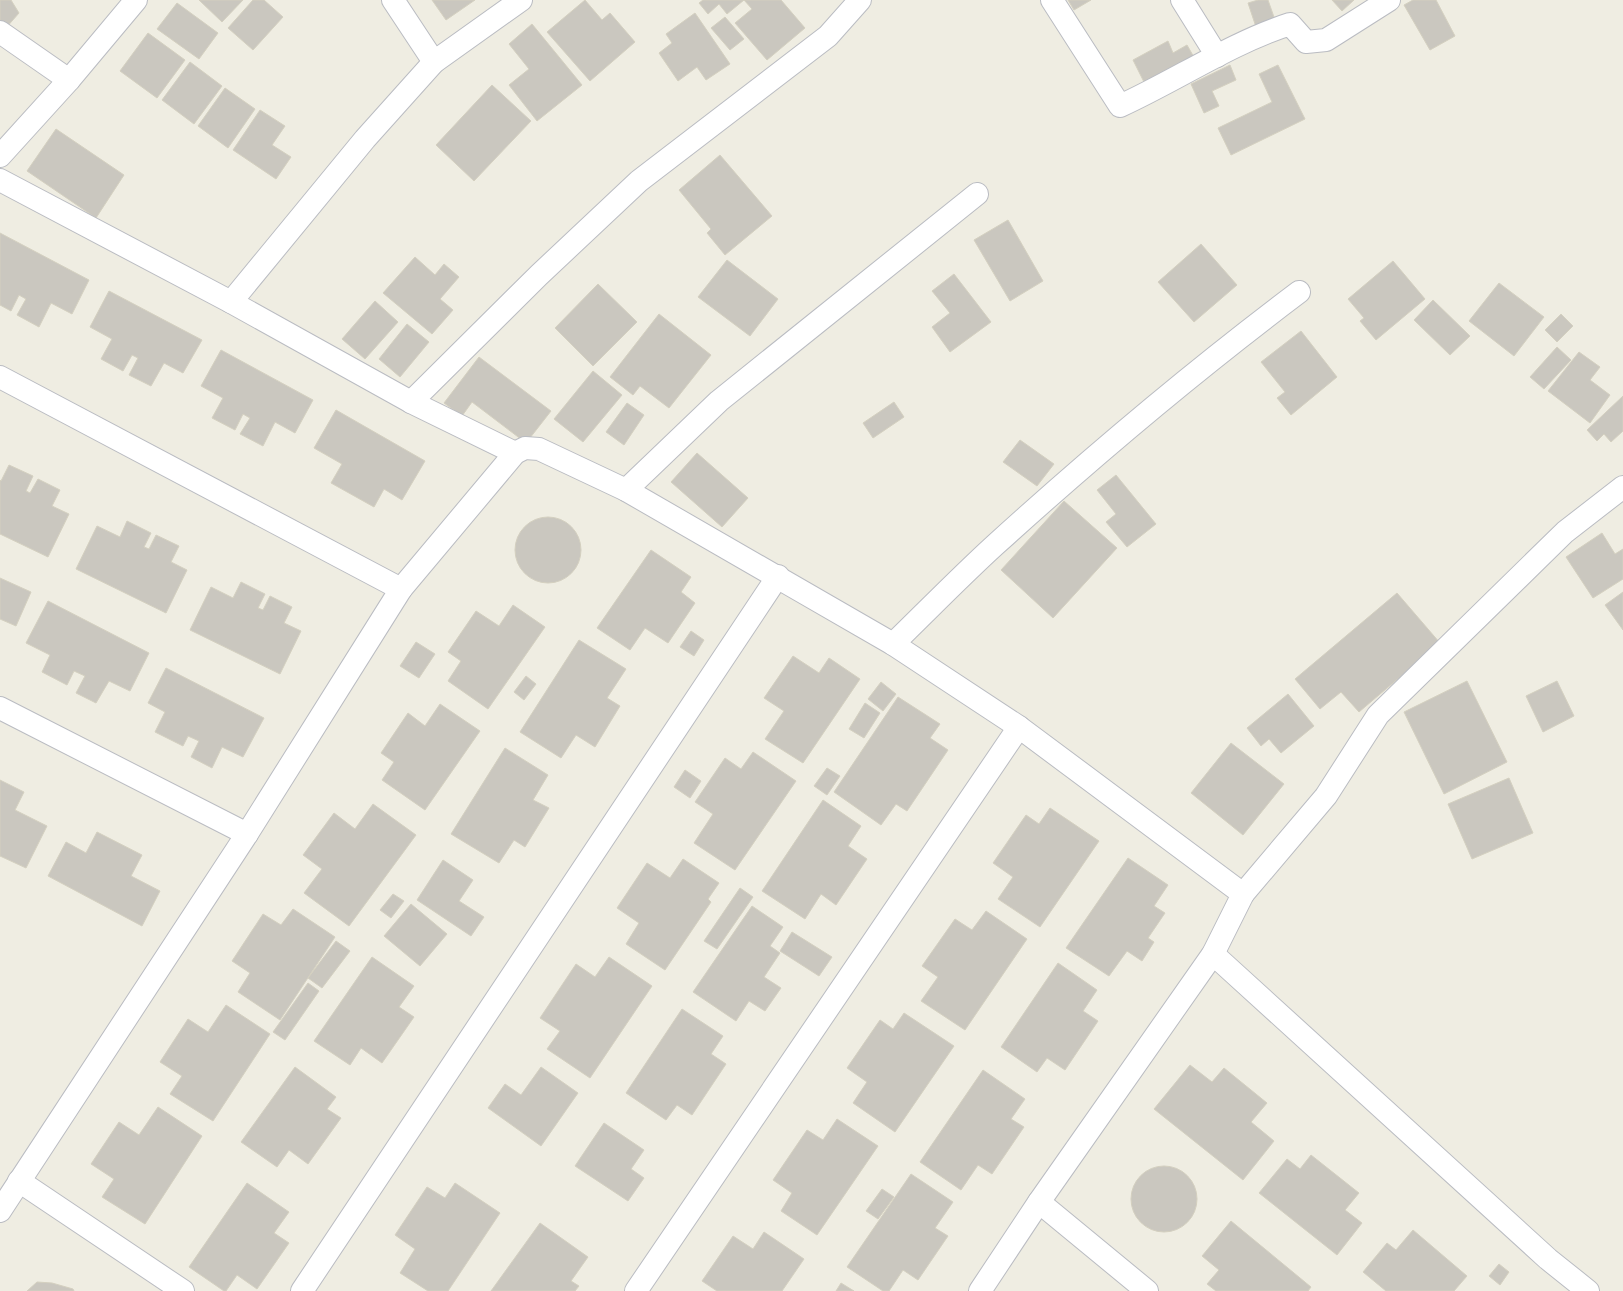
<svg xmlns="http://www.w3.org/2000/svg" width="1623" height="1291" font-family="Cabin,sans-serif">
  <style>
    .building { fill: #cac7bf; stroke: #d4d0c0 }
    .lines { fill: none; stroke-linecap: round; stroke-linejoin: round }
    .street-casing { stroke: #babcc2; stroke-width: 24 }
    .street { stroke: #fff; stroke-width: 22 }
  </style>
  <rect width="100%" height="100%" fill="#efede2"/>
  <!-- building -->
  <g class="building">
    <polygon points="0,0 11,0 19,13 5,29 0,25"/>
    <polygon points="199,0 243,0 222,22"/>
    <polygon points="253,0 264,0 283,17 253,50 228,28"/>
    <polygon points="432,0 475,0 446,20"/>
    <polygon points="585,0 602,20 610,13 635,42 590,81 547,32"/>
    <polygon points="703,0 744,0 727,14 719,4 708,14 699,3"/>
    <polygon points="744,0 781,0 805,28 767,60 735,23 752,9"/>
    <polygon points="1068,0 1091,0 1074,10"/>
    <polygon points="1258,0 1268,0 1275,20 1256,27 1248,3"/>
    <polygon points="1332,0 1354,0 1342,11"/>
    <polygon points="1413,0 1436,0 1455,36 1430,50 1404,5"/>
    <polygon points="177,3 218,33 199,59 157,29"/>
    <polygon points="695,13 730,64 706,80 697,67 678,81 659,53 672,43 666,34"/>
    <polygon points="725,17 744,39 730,50 711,28"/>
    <polygon points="532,24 582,85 537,121 509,85 529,69 509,44"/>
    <polygon points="148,33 185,60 157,98 120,71"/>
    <polygon points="1168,41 1173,53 1187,45 1195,59 1145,84 1133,60"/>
    <polygon points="190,62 222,86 194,124 162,100"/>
    <polygon points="1230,65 1236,80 1212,91 1219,106 1204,113 1191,84"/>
    <polygon points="1278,65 1305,119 1231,155 1218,128 1272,102 1259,74"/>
    <polygon points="492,85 531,121 474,181 436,145"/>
    <polygon points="225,88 255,109 228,148 198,126"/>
    <polygon points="260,110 285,126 272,145 291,157 276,179 233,150"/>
    <polygon points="56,129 124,175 96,218 27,171"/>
    <polygon points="720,155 772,216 725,255 707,233 711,229 679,190"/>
    <polygon points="1008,220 1043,281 1010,301 974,240"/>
    <polygon points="0,233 89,280 72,314 51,303 39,327 17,315 26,299 19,295 11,311 0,305"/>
    <polygon points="1201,244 1237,285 1194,322 1158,282"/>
    <polygon points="415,257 435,275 444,264 459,277 440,299 453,310 432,334 383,293"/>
    <polygon points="727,260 778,299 750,336 698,297"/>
    <polygon points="1393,261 1425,299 1376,340 1360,321 1364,318 1348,299"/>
    <polygon points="954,274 991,322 950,352 932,327 950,313 932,291"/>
    <polygon points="1499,283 1544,317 1514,356 1469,321"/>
    <polygon points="598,284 637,322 593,366 555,328"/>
    <polygon points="109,291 202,340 183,373 164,363 151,386 129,375 138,358 132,355 123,371 101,359 112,339 90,327"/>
    <polygon points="1433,300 1470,336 1450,355 1414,320"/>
    <polygon points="375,301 398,322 365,359 342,339"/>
    <polygon points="659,314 711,355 669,408 640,386 633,395 610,377"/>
    <polygon points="1561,314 1573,326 1557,342 1545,330"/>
    <polygon points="407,324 429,342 400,377 379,359"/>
    <polygon points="1301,331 1337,377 1291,415 1277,398 1285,392 1261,362"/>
    <polygon points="1557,347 1571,360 1544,389 1530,377"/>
    <polygon points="221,350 313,400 295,433 275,422 263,446 240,434 250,418 243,414 235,430 212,418 223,398 201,386"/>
    <polygon points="1579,352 1600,367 1590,380 1610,395 1590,423 1548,391"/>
    <polygon points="479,357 551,411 526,443 472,402 462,416 444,403"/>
    <polygon points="593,371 622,395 583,442 554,419"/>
    <polygon points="1623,396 1623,431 1611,442 1604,434 1597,441 1587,430"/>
    <polygon points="894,402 904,417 873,438 863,423"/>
    <polygon points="627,403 644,415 624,445 606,432"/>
    <polygon points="336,410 425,461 402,500 384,489 374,507 331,483 342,464 314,448"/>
    <polygon points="1020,440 1054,464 1037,486 1003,462"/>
    <polygon points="697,453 748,498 722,527 671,482"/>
    <polygon points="9,465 33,476 26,491 30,493 38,479 60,490 52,506 69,514 48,557 0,534 0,480 1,481"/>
    <polygon points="1116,475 1156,524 1127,547 1106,522 1116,514 1097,490"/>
    <polygon points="1064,501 1117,548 1053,618 1001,570"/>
    <circle cx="548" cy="550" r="33"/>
    <polygon points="127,521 151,533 144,547 149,549 156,535 179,546 171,562 187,570 166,613 76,569 97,526 120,537"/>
    <polygon points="1602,533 1615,554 1623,549 1623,579 1593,598 1566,557"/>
    <polygon points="651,550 691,577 681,592 695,603 668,643 645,628 630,650 597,628"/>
    <polygon points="0,578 31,592 16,626 0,619"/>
    <polygon points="241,582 265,594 258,608 263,610 270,596 292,607 284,623 301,631 280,674 190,630 211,587 233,598"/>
    <polygon points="1623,592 1623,630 1605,605"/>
    <polygon points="1397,593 1440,643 1359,712 1341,692 1320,709 1295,679"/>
    <polygon points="48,601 149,653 130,691 109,681 96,703 76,693 85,676 74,671 67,685 42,672 50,655 26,643"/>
    <polygon points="513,605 545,627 488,709 448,681 461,661 448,652 476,611 499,626"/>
    <polygon points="691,631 704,640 694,656 680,647"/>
    <polygon points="579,640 626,669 607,698 620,706 595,747 576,735 561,758 520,732"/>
    <polygon points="416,642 435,654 419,678 400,666"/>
    <polygon points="793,656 819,673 829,658 860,679 803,763 765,739 784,711 764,698"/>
    <polygon points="166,668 264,718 243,757 222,747 212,768 191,757 199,741 188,736 183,746 155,732 165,712 148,703"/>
    <polygon points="526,676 536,684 524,700 514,692"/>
    <polygon points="1467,681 1507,762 1444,794 1404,712"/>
    <polygon points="1557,681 1574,716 1543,732 1526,696"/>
    <polygon points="881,682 896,694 883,711 868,699"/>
    <polygon points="1288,694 1314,726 1281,753 1269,739 1261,746 1247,728"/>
    <polygon points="898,697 940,724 930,738 948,750 907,811 896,804 881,825 834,792"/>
    <polygon points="865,703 880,713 864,738 849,729"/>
    <polygon points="440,704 480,731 425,810 382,780 394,762 381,753 408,713 425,726"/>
    <polygon points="1231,743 1284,784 1243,835 1191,793"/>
    <polygon points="505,748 548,775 533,800 549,808 525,847 514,840 499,863 451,834"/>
    <polygon points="753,752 796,781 735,870 694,843 713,814 695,802 725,758 741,769"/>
    <polygon points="827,768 840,776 827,795 814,786"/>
    <polygon points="685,770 701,781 690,798 674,787"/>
    <polygon points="1509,778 1533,833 1472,859 1448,804"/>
    <polygon points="0,780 24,792 15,810 47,826 26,868 0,856"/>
    <polygon points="823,800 861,826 848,846 867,859 836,905 821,894 805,919 762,891"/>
    <polygon points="373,804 416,835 349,926 304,893 322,869 303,855 334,813 355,829"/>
    <polygon points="1050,808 1099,841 1040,927 998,899 1013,877 993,863 1026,815 1039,824"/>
    <polygon points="97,832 142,855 131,876 160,891 142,926 48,876 66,842 86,853"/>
    <polygon points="1128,858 1168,885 1154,906 1165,913 1148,938 1154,942 1142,961 1127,951 1109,976 1066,948"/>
    <polygon points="683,859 719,883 708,899 711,902 665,970 626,944 639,923 617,908 647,863 670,878"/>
    <polygon points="443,860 473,880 459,901 484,917 471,936 417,900"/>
    <polygon points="740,888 753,897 717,949 704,941"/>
    <polygon points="393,894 404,901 391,918 380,910"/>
    <polygon points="411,904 447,934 420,966 384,936"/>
    <polygon points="752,906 783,927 770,946 780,953 764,977 781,988 765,1011 749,1001 736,1021 693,992"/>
    <polygon points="293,909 335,937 280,1020 238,992 250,973 232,961 263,914 281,925"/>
    <polygon points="986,911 1027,939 965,1030 921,1001 938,977 922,966 955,919 972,930"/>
    <polygon points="792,932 832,957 819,976 780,951"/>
    <polygon points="336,941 350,951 322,988 308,978"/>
    <polygon points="372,957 414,986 399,1007 414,1017 382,1063 361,1048 350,1065 314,1041"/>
    <polygon points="609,957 652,986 590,1078 547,1049 560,1031 540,1018 576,964 595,977"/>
    <polygon points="1058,963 1097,990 1083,1011 1098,1021 1065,1070 1047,1058 1037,1072 1001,1047"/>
    <polygon points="308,983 319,991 285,1040 273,1032"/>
    <polygon points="226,1005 270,1034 213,1121 170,1094 182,1076 160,1062 188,1019 208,1032"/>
    <polygon points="682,1009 723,1036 711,1054 726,1064 692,1115 677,1105 666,1120 626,1093"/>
    <polygon points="904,1013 954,1046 895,1132 853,1103 867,1082 847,1068 880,1020 893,1029"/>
    <polygon points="1190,1065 1212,1082 1224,1068 1267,1103 1251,1122 1274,1141 1243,1180 1154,1109"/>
    <polygon points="295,1067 336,1097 327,1109 341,1118 308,1164 289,1150 277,1167 241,1142"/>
    <polygon points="541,1067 578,1093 541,1146 488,1108 505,1084 521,1095"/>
    <polygon points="983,1070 1025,1099 1011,1119 1024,1127 992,1174 978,1165 961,1190 920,1162"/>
    <polygon points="158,1107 202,1136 145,1224 102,1197 114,1179 91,1164 119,1122 139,1135"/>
    <polygon points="837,1119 878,1146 817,1235 781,1211 792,1193 773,1180 807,1130 823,1140"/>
    <polygon points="604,1123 644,1150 631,1169 644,1178 628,1201 575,1166"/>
    <polygon points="1311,1155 1359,1193 1345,1210 1362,1223 1337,1255 1259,1193 1287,1159 1300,1169"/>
    <circle cx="1164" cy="1199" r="33"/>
    <polygon points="911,1174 953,1202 935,1228 948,1236 918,1280 903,1270 889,1291 883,1291 847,1267"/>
    <polygon points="247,1183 289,1212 274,1233 289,1243 257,1289 237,1275 226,1291 224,1291 189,1267"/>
    <polygon points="455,1183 500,1213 448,1291 428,1291 400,1273 415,1249 395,1235 427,1187 445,1198"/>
    <polygon points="882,1189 894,1197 878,1219 866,1211"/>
    <polygon points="1231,1221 1311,1287 1308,1291 1216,1291 1207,1284 1219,1270 1202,1256"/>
    <polygon points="540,1223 588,1257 571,1281 579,1286 575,1291 491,1291"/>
    <polygon points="1413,1230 1467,1276 1454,1291 1386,1291 1363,1272 1387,1243 1396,1250"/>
    <polygon points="764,1232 804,1259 782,1291 717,1291 702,1281 733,1236 753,1249"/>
    <polygon points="1499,1264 1509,1272 1500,1285 1489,1276"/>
    <polygon points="37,1282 52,1283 73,1289 74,1291 27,1291"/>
    <polygon points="841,1283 854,1291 836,1291"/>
  </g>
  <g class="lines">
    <defs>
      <g id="street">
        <polyline points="393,0 434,62"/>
        <path d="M1052,0L1120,106C1177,80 1231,43 1290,24L1306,42L1326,40L1389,0"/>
        <polyline points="1182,0 1217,56"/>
        <polyline points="0,32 69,80"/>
        <polyline points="0,156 69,80 136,0"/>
        <polyline points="0,180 231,302 411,402 515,453"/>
        <polyline points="231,302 365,139 434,62 521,0"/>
        <polyline points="0,377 401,589"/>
        <polyline points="411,402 539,275 639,181 828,36 860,0"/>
        <polyline points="626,490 719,401 977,194"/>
        <path d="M893,644C927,611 960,577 995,545C1093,456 1194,371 1299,292"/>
        <polyline points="0,708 247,834"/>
        <polyline points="1243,894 1326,796 1378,715 1565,532 1623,487"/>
        <polyline points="1213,954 1548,1259 1588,1291"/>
        <polyline points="19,1181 183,1291"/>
        <polyline points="1039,1202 1147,1291"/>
        <polyline points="0,1211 247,834 401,589 515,453 525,448 539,449 626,490 893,644 1019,727 1243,894 1213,954 1039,1202 980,1291"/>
        <polyline points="302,1291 778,576"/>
        <polyline points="636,1291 1019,727"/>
      </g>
    </defs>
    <!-- street casing -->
    <use href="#street" class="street-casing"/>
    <!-- street -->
    <use href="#street" class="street"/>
  </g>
</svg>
